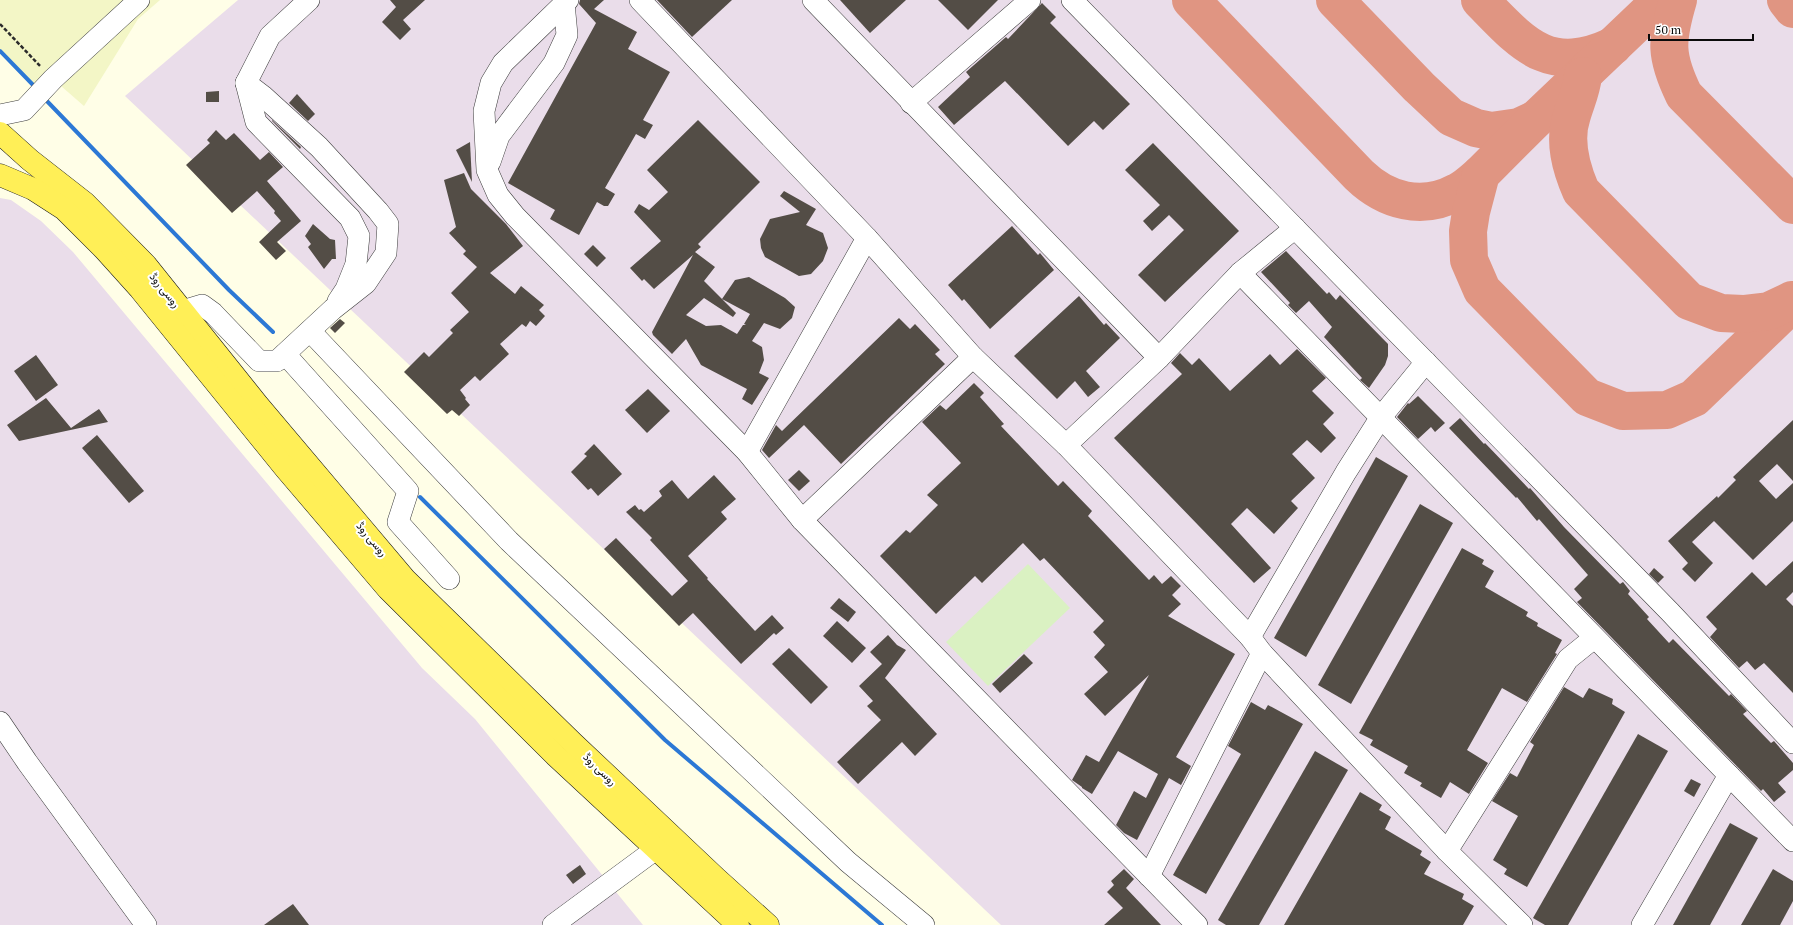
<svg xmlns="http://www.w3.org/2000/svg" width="1793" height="925" font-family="'PT Serif',Vazirmatn,serif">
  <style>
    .industrial { fill: #eaddea }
    .farmland { fill: #f3f6c6 }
    .pitch { fill: #daf1c2 }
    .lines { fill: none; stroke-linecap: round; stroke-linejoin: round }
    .stream { stroke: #2c78d5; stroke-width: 4 }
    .taxiway { stroke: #e09582; stroke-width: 38 }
    .building { fill: #534d46 }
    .minor-casing { stroke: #3d3d3d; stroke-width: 22 }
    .major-casing { stroke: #1b1b1b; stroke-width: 23 }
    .path { stroke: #2c2c2c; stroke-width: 2.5; stroke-dasharray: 4 2; stroke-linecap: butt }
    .minor { stroke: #fff; stroke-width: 21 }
    .major { stroke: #ffef57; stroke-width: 22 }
    .labels { text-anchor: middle; stroke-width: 4; stroke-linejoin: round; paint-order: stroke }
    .street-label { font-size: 11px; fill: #0a0a0a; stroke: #fff }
  </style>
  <rect width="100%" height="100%" fill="#fffee7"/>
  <!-- industrial -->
  <g class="industrial">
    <polygon points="238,0 1793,0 1793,925 1001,925 125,96"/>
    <polygon points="0,198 11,200 41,221 73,252 422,668 475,719 643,925 0,925"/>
  </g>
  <!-- farmland -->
  <polygon class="farmland" points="0,0 160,0 138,19 84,106 53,79 40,93 0,51"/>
  <!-- pitch -->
  <polygon class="pitch" points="1028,564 1070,608 988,686 946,642"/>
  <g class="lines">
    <!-- stream -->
    <g class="stream">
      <polyline points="0,51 36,88"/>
      <polyline points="44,98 229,290 273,332"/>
      <polyline points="420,497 665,740 882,925"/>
    </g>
    <!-- taxiway -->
    <g class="taxiway">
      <path d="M1191,0L1359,175C1386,201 1422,211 1457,192C1466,188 1474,180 1481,174"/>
      <polyline points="1335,0 1419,87 1451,117 1476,128 1491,131 1519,127 1536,119"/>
      <path d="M1480,0C1523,44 1548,76 1613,46"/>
      <polyline points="1661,0 1536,119 1481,174 1471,212 1468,231 1469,260 1482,290 1587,397 1623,411 1667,410 1694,398 1793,303"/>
      <path d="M1678,0C1666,41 1665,56 1684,95L1793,205"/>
      <polyline points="1786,0 1793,9"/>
      <path d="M1583,76C1581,92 1576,101 1572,115C1563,141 1571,168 1581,191L1689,301L1721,313L1743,314L1769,311L1792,300"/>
    </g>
  </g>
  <!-- building -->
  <g class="building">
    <polygon points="390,0 425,0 403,20 411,29 400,40 382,22 396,7"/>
    <polygon points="580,0 604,0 594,9 637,32 628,49 670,72 643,120 653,125 645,139 636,134 605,188 615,194 608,206 604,206 597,202 579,235 550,219 555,210 508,183 596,23 579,4"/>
    <polygon points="657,0 732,0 692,37"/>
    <polygon points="840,0 906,0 870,33"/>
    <polygon points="938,0 998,0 968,30"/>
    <polygon points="1042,3 1056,17 1050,23 1130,104 1103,130 1094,121 1068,146 1005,81 954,125 938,107 970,77 966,72 1006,37 1008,39"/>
    <polygon points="219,91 219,102 206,102 206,92"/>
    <polygon points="297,94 315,114 308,121 289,103"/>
    <polygon points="272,120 301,147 300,149 272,121"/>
    <polygon points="698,120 760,182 698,244 701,247 695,252 715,267 704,281 736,313 733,317 704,298 686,315 706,326 721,325 737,334 743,325 746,325 744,324 750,314 722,299 735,280 749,277 785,298 795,307 792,318 780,329 764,323 752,341 762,347 764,360 759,373 769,378 752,405 742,399 747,389 701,365 686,339 672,354 653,335 652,332 693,255 654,289 644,279 642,281 630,268 661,241 634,212 639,204 649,210 668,192 647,170"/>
    <polygon points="216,130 226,140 234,133 260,160 269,152 283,167 267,181 301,221 277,242 286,251 276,260 259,242 281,221 274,213 275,211 257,191 232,213 186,165 210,143 207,140"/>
    <polygon points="470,142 472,182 456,150"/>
    <polygon points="1153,143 1239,231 1165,302 1138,275 1184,230 1169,215 1152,231 1143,221 1160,205 1125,170"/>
    <polygon points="464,173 471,189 506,224 523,246 490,273 515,294 521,286 544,305 539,310 545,316 536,326 530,321 526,327 522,324 500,344 509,354 480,381 475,376 460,390 466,398 465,399 470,405 459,416 452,410 447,414 404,372 424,352 429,357 453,333 450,330 469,312 451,293 477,267 463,254 466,251 449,233 456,227 444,180"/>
    <polygon points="784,191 816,209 806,225 823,233 828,248 823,261 811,274 799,276 765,257 761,248 760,239 770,219 800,212 780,196"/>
    <polygon points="313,224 330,239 335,240 336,259 332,259 324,269 308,247 311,244 305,236"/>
    <polygon points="1012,226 1038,255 1040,253 1054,270 990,329 964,299 962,301 948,285"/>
    <polygon points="593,245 606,258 597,267 584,254"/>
    <polygon points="1286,251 1327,294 1329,292 1336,300 1340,295 1388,344 1388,356 1385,365 1369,388 1360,380 1362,378 1324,337 1332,327 1309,301 1296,313 1288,305 1290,303 1261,272"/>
    <polygon points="1079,296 1104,325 1106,323 1120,338 1086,371 1100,387 1088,397 1075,381 1057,399 1014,356"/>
    <polygon points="899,318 910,329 915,324 940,350 935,354 945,364 841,464 804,425 769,458 762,450 775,427 776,425 782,431"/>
    <polygon points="340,319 345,323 335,333 330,328"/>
    <polygon points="1297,349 1326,378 1312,391 1334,413 1323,424 1336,438 1321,453 1307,440 1292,454 1315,478 1291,501 1298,508 1274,534 1247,508 1231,524 1271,568 1254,583 1114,438 1182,374 1171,363 1180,353 1192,365 1199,358 1230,391 1270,354 1280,365"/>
    <polygon points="36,355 58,385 36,401 14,371"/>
    <polygon points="974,383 984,393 980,397 1004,424 1001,426 1058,486 1063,481 1092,511 1088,516 1149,580 1154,575 1162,584 1171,576 1181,586 1172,595 1181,604 1168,616 1235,654 1176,757 1191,766 1181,785 1169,778 1137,840 1124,833 1116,825 1134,791 1146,798 1158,774 1118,751 1092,794 1082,788 1082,787 1072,780 1086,755 1099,762 1149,675 1105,716 1084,694 1108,672 1094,657 1105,645 1093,632 1104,621 1044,558 1040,561 1023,543 982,583 975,576 936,614 880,556 906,530 910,533 938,505 927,495 961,463 922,422 940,405 946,410"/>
    <polygon points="648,389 670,411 647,433 625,410"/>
    <polygon points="1418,396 1445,423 1435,432 1431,427 1418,439 1397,417 1408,403 1409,404"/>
    <polygon points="46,398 71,428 99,409 108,422 19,441 7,425"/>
    <polygon points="1460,418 1484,444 1485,443 1529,489 1530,488 1564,527 1620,584 1623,582 1630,591 1628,594 1649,617 1647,619 1669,643 1673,639 1729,696 1731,694 1747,711 1743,714 1771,743 1774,741 1793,763 1793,770 1778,783 1786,792 1774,802 1763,789 1761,791 1577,602 1582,598 1574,589 1588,575 1539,519 1537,521 1517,497 1516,498 1449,428"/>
    <polygon points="1793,420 1793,481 1777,464 1759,481 1776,499 1793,483 1793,521 1753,560 1714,521 1692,542 1713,563 1695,582 1682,569 1688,563 1668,541 1717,496 1718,498 1736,480 1733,477"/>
    <polygon points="97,435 144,491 129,503 82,448"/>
    <polygon points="594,444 622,474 598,496 591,488 588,490 571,472 587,456 584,454"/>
    <polygon points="1376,457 1408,476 1306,657 1274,638"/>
    <polygon points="799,470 810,481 799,491 788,480"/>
    <polygon points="714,475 736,499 721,512 727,519 688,556 708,578 707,579 755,631 772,615 784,628 776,635 774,633 741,664 693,613 679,626 604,549 616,538 672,596 688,581 650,540 652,538 626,512 635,505 639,510 641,509 644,512 662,496 659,491 672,480 688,499"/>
    <polygon points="1420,504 1453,523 1351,704 1318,685"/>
    <polygon points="1462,548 1484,560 1482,564 1494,571 1485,587 1528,612 1526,616 1538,623 1537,626 1562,640 1555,653 1557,654 1527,702 1502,688 1467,750 1488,763 1469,794 1450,782 1441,798 1420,786 1422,783 1404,773 1408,766 1370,745 1373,740 1359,733"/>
    <polygon points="1793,561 1793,592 1786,599 1793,606 1793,693 1764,663 1755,670 1747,661 1739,668 1710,637 1717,629 1706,617 1752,572 1766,586"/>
    <polygon points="1654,568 1664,577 1658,583 1649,574"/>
    <polygon points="839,598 856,612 848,622 830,608"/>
    <polygon points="837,621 866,648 852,663 823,636"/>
    <polygon points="888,635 897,645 906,650 885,678 937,734 915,756 902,742 858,784 837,762 881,720 867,706 873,701 859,686 882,664 870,652"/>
    <polygon points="789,648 828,687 811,704 772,664"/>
    <polygon points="1024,654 1033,663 1000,693 992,684"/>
    <polygon points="1564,687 1583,698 1589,688 1613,699 1612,704 1625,712 1527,887 1504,874 1507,869 1493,860 1518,816 1492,801 1510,773 1517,777 1534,745 1530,742"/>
    <polygon points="1251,702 1265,710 1268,705 1303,724 1206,894 1173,875 1241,754 1228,746"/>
    <polygon points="1638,734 1668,751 1568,925 1545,925 1533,918"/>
    <polygon points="1315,751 1348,770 1259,925 1226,925 1218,920"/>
    <polygon points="1691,779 1701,784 1694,797 1684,791"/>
    <polygon points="1360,792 1382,805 1379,810 1391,817 1385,829 1422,851 1420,855 1431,862 1424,874 1464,894 1462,899 1474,906 1463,925 1284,925"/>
    <polygon points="1730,823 1758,838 1710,925 1673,925"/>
    <polygon points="580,865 586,874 573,884 566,875"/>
    <polygon points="1124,869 1134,879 1126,888 1161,925 1104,925 1123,908 1107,892 1114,885 1111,881"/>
    <polygon points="1773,869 1793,881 1793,901 1780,925 1741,925"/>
    <polygon points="293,904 309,925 264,925"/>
  </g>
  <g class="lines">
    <defs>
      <g id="minor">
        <polyline points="309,0 270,36 246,83 256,122 350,218 359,236 356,264 346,289 338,301"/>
        <polyline points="568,0 503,63 491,83 484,111 487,170 498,195 515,216 747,452 802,520 1197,925"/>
        <polyline points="640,0 867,238 973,357 1066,445 1250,637 1262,653 1447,851 1522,925"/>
        <polyline points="813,0 1159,358"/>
        <polyline points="1072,0 1670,612 1793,743"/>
        <polyline points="911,103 1030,0"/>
        <polyline points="0,115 24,110 53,79 139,0"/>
        <polyline points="490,162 499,136 554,63 567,35 564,3"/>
        <polyline points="1240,273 1793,841"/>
        <polyline points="182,311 202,305 213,313 259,361 277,361 333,309 366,283 386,253 388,224 378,211 319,147 263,96 246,83"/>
        <polyline points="310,331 509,541 848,862 924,925"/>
        <polyline points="285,354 408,491 398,522 449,579"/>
        <polyline points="1066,445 1159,358 1240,273 1295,228"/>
        <polyline points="747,452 867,238"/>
        <polyline points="802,520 973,357"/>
        <polyline points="1250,637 1346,472 1381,417 1426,362"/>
        <polyline points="0,722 27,762 146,925"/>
        <polyline points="1447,851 1568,659 1594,638"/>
        <polyline points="1149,876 1262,653"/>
        <polyline points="553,925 656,849"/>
        <polyline points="1642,925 1729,775"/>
      </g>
      <g id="major">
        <polyline points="0,133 30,160 85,203 146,265 258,405 405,579 573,743 716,878 768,925"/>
        <polyline points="0,175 33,189 64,209 104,249 140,289 285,468 388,589 556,756 738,925"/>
      </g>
    </defs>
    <!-- minor casing -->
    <use href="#minor" class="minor-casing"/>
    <!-- major casing -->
    <use href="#major" class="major-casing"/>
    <!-- path -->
    <polyline class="path" points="0,24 41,67"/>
    <!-- minor -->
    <use href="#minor" class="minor"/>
    <!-- major -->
    <use href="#major" class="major"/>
  </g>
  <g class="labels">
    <!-- street labels -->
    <g class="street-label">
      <text transform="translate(165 290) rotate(51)" y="4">روسی روڈ</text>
      <text transform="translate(372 539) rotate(50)" y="4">روسی روڈ</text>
      <text transform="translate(600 769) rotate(44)" y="4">روسی روڈ</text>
    </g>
  </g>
  <!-- scale -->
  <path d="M1649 34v6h104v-6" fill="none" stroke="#0a0a0a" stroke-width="2"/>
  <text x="1655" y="34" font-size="12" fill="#0a0a0a" stroke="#ffffff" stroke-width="3" paint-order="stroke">50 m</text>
</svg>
